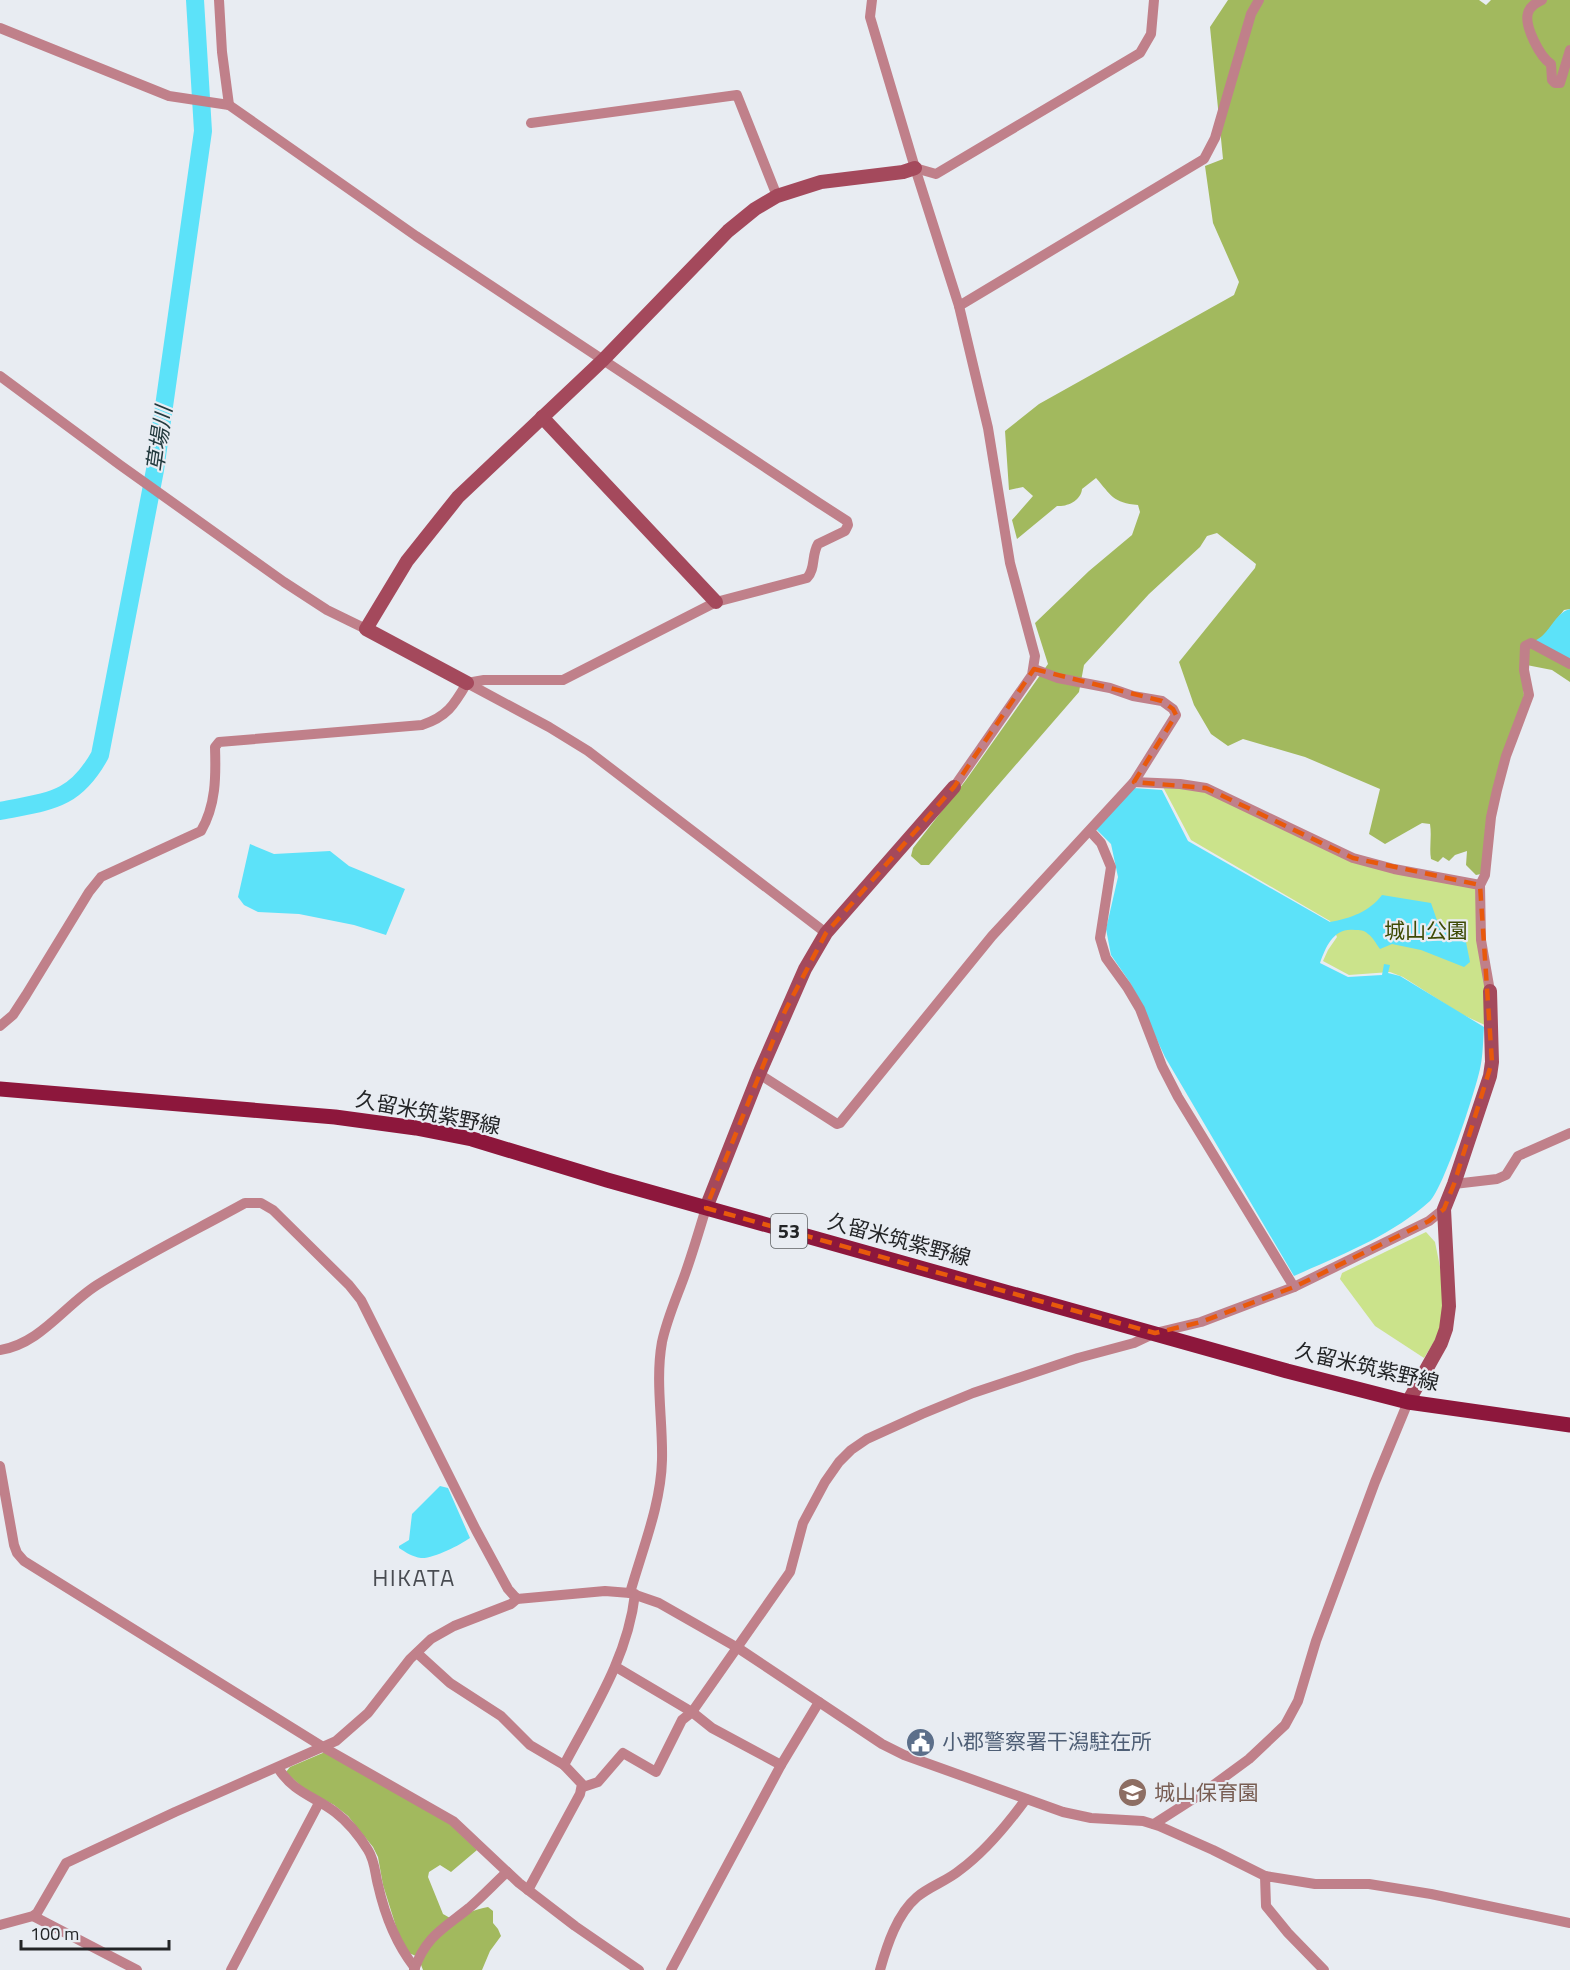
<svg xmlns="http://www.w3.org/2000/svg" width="1570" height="1970" font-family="'Titillium Web','Noto Sans JP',sans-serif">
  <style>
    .green { fill: #cbe38b }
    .forest { fill: #a2b95e }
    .water { fill: #5ce2f9 }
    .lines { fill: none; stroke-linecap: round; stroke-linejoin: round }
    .river { stroke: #5ce2f9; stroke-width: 18 }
    .street { stroke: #c0808a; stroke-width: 10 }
    .secondary { stroke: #a4495c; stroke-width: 14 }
    .primary { stroke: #8d173c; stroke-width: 15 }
    .marked { fill: none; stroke: #e8590c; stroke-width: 4.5; stroke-dasharray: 12 8; stroke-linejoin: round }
    .labels { text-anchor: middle; stroke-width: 4.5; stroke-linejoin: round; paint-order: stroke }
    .shield { fill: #e8ecf2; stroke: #5d6063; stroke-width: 1.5 }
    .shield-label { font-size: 20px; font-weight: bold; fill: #222426 }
    .park-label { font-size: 21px; fill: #3d4a04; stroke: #e8ecf2 }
    .street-label { font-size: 21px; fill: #222426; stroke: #e8ecf2 }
    .service-label { font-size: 21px; fill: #4e5e75; stroke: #e8ecf2; text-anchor: start }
    .education-label { font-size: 21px; fill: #785e54; stroke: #e8ecf2; text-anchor: start }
    .water-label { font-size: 22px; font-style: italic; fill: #233a3e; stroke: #e8ecf2 }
    .quarter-label { font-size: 24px; letter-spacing: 1.5px; fill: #494c52; stroke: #e8ecf2 }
  </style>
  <rect width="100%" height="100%" fill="#e8ecf2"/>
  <!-- green -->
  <g class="green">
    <polygon points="1163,787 1199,789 1309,841 1475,888 1485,985 1487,1026 1461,1014 1403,977 1390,972 1349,975 1323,961 1328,950 1337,937 1330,921 1191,840"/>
    <polygon points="1426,1232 1435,1242 1441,1272 1443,1309 1440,1332 1424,1358 1375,1326 1340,1279 1342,1273"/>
  </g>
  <!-- forest -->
  <g class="forest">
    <path d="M1228,0H1479L1486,5L1491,0H1570V609L1564,610L1542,638L1570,660V682L1552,670L1521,664L1524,695L1481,874L1476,875L1466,865L1467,851L1455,855L1449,861L1443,857L1438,862L1431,859C1429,847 1432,837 1430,824L1422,823L1385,844L1369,834L1380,789L1305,757L1243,739L1228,746L1211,734L1194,705L1179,662L1255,568L1256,564L1217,533L1207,536L1200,547L1149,594L1084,665L1079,692L929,865H921L911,856L913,848L966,780L1048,664L1035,623L1089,571L1132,535L1140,512L1138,505C1113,503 1111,495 1096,478L1082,489C1081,500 1068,507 1057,506L1017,539L1012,520L1033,496L1023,487L1009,490L1005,431L1039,404L1234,295L1239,282L1213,223L1205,166L1223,159L1210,27Z"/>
    <path d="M325,1752L449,1823L477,1850L451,1872L440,1865L429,1872L428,1877L443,1914L450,1918C463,1916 475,1909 488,1907L493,1911V1923L498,1929L501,1936L490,1951L482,1970H423L418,1957L409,1953L398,1933L383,1885L378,1857L373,1847L348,1816L334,1805L304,1789L286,1772L290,1767Z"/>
  </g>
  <!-- water -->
  <g class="water">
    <path d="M1570,609V660L1534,641C1550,635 1554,613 1570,609Z"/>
    <path d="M1134,788L1162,790L1188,841L1330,922C1351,918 1369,912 1382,895L1431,903L1440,929L1466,942L1470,962L1464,967L1421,950L1392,944L1380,949C1376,944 1373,937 1368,934C1365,930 1359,930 1355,930C1334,927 1326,946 1320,963L1348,977L1382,975L1384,964L1390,965L1388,973L1400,976L1484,1027C1483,1041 1483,1056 1480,1069C1475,1092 1444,1187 1430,1201C1391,1236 1341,1255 1294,1276L1165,1057L1131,984L1111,955L1106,929L1118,877L1111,844L1096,829Z"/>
    <polygon points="250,844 274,854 330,851 349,866 405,889 386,935 354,925 299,914 258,912 244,905 238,897"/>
    <path d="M440,1486L448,1488L470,1538C460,1545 433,1559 421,1558C413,1557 405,1552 399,1548V1546L409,1540L412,1514Z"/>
  </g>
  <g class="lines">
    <!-- river -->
    <path class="river" d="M0,811C49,801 74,802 100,755L155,470L203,131L195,0"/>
    <!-- street -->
    <g class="street">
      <polyline points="219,0 222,52 229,105"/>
      <polyline points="872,0 870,17 915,168 959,306 988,428 1010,563 1035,656 1032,675 954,787"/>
      <path d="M1542,0C1536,3 1530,6 1528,13C1524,26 1540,57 1551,64L1552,80L1555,83H1560L1570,50"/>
      <path d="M0,28L169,96L229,105L416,236L819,503L847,521L848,525L845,531L818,544C811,556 816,568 807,578L716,602L563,680H484L467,683C454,705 447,717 422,725L219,742L215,747C216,777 216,805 201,831L101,877L89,892L26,995L13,1015L0,1026"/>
      <polyline points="531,123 737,95 777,196"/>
      <polyline points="915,168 936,174 1140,53 1151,34 1154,0"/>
      <polyline points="959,306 1204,159 1215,138 1251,14 1259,0"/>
      <polyline points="0,376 120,465 284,582 327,610 366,629"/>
      <polyline points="467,683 549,727 588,751 826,933"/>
      <polyline points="1134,782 1180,784 1206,788 1353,858 1394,869 1480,885"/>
      <polyline points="1090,831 1101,843 1111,867 1100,938 1106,958 1127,987 1140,1009 1162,1066 1178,1097 1294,1287"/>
      <polyline points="1490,991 1481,940 1480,885 1485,875 1491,817 1497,790 1506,756 1529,695 1524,670 1525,646 1531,643 1570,664"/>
      <polyline points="759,1074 837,1124 840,1123 992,936 1134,782 1176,715 1173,709 1162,701 1133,696 1110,688 1058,678 1034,669"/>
      <polyline points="1454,1184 1497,1179 1506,1175 1518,1156 1570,1133"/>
      <path d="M0,1350C40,1344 64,1306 97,1285C145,1255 196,1230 245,1203H261L273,1210L349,1285L361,1300L476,1530L508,1589L517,1599L605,1591L630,1593L659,1603L738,1648L882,1744L904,1755L1063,1812L1091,1818L1143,1821L1159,1826L1213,1850L1265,1876L1315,1884H1369L1431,1894L1570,1923"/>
      <polyline points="0,1466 14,1545 17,1553 24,1561 323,1747 453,1821 519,1883 575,1926 639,1970"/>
      <path d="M630,1593C642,1550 661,1505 662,1460C663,1421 655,1381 662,1342C667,1319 676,1299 684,1277C692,1255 699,1231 706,1208"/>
      <polyline points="417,1653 450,1683 501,1716 530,1745 564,1765 582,1784 580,1794 528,1890"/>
      <polyline points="616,1667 692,1712 712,1728 781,1765"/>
      <path d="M564,1765C593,1710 628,1657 635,1594"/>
      <path d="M278,1768C294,1793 314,1796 335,1812C348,1822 360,1837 368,1850C375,1861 375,1874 378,1885C385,1916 396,1944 415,1968"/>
      <polyline points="583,1787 598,1782 623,1753 656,1772 682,1720 692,1712 790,1572 803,1523 825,1482 839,1462 851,1450 867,1439 922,1414 973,1393 1078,1358 1134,1343 1155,1333 1201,1322 1294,1287 1429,1221 1444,1209"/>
      <polyline points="1154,1824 1204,1792 1249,1759 1285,1725 1298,1701 1316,1641 1375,1482 1408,1402"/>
      <polyline points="1265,1876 1266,1906 1288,1933 1324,1970"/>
      <polyline points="33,1916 137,1970"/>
      <polyline points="0,1925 33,1916 37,1913 66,1863 175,1812 336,1741 368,1713 410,1659 431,1639 454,1626 511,1604 517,1599"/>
      <polyline points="231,1970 319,1803"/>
      <path d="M414,1970C426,1936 443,1929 469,1908C482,1897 494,1884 507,1872"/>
      <polyline points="671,1970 781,1765 819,1702"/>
      <path d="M880,1970C887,1945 897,1914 917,1897C930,1886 947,1881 960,1870C986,1851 1007,1825 1026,1799"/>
    </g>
    <!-- secondary -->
    <g class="secondary">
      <polyline points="542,417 716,602"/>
      <polyline points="467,683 366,629 407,561 458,497 603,360 728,231 755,209 777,196 821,182 903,172 915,168"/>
      <polyline points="706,1208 759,1074 805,969 826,933 954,787"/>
      <polyline points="1408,1402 1441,1343 1446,1329 1449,1306 1444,1209 1454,1184 1490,1076 1492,1062 1490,991"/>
    </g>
    <!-- primary -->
    <polyline class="primary" points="0,1089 335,1117 416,1128 472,1139 607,1180 1287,1371 1408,1402 1570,1425"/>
  </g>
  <!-- marked area -->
  <path class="marked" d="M1034,669L1162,701L1173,709L1176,715L1134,782L1206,788L1353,858L1480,885L1492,1062L1454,1184L1444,1209L1429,1221L1294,1287L1201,1322L1155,1333L706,1208L785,1011L826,933L954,787Z"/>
  <!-- icons -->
  <defs>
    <symbol id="civic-disc" viewBox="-11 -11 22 22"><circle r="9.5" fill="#5c6f8a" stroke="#e8ecf2"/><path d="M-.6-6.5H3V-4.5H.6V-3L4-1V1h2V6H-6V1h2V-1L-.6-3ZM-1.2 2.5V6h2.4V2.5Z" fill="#fff"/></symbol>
    <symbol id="school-disc" viewBox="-11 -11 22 22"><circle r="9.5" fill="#8d6e63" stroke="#e8ecf2"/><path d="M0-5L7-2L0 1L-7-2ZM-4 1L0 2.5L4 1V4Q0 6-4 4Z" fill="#fff"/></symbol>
  </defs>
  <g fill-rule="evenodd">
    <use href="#civic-disc" x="904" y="1726" width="33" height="33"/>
    <use href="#school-disc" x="1116" y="1776" width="33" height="33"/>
  </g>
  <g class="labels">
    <!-- shield labels -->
    <rect class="shield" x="771" y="1214" width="36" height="34" rx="4.5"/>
    <g class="shield-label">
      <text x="789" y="1238">53</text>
    </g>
    <!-- park labels -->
    <g class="park-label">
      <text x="1426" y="938">城山公園</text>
    </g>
    <!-- street labels -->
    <g class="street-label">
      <text transform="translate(428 1113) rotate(11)" y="7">久留米筑紫野線</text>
      <text transform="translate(899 1240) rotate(15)" y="7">久留米筑紫野線</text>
      <text transform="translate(1367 1367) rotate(13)" y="7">久留米筑紫野線</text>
    </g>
    <!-- service labels -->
    <g class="service-label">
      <text x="942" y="1749">小郡警察署干潟駐在所</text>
    </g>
    <!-- education labels -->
    <g class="education-label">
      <text x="1154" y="1800">城山保育園</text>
    </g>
    <!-- water labels -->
    <g class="water-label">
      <text transform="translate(159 439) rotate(-82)" y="8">草場川</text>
    </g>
    <!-- quarter labels -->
    <g class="quarter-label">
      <text x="414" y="1586">HIKATA</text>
    </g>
  </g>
  <!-- scale -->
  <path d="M21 1940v9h148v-9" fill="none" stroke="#222426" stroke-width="3"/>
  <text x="30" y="1940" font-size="18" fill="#222426" stroke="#e8ecf2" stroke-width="4.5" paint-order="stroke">100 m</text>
</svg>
